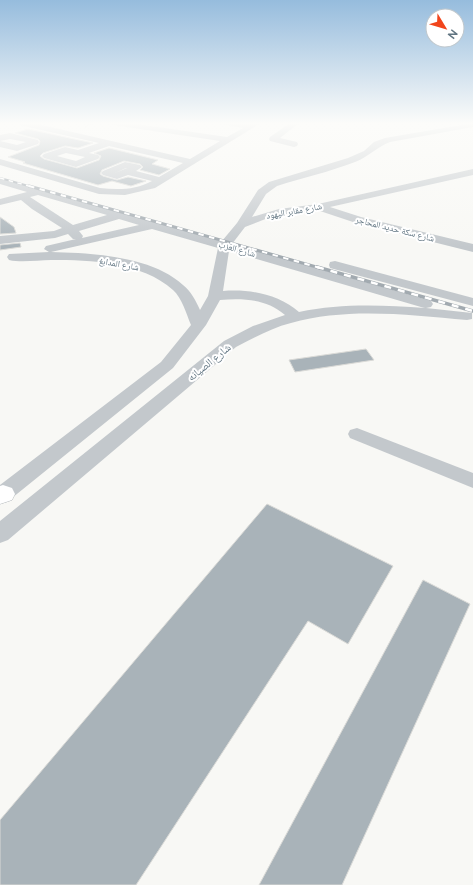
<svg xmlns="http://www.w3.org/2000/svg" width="473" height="885" font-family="Raleway,'Noto Naskh Arabic',sans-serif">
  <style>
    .building { fill: #a9b3b9; stroke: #dadad7 }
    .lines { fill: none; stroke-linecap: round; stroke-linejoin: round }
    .highway-casing { stroke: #b4b9bc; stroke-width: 1 }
    .path { stroke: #bbbfc1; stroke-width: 1; stroke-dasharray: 1 1; stroke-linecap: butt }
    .minor { fill: #c3c8cc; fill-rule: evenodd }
    .highway { fill: #fff; fill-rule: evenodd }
    .rail-far2-casing { stroke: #a2aab0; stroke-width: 2 }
    .rail-far1-casing { stroke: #a2aab0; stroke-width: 3 }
    .rail-casing { stroke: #a2aab0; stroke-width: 3.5 }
    .rail-far2 { stroke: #fff; stroke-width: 1.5; stroke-dasharray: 4.5; stroke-linecap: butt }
    .rail-far1 { stroke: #fff; stroke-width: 2; stroke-dasharray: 5.5; stroke-linecap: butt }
    .rail { stroke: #fff; stroke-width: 2.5; stroke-dasharray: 7; stroke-linecap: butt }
    .labels { text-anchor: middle; stroke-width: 4; stroke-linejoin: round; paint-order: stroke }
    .far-street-label { font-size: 9px; fill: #617582; stroke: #fff }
    .street-label { font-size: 11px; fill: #617582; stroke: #fff }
  </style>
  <rect width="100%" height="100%" fill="#f8f8f5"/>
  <!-- building -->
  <g class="building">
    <polygon points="28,129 93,143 78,148 65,146 43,153 40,156 44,159 77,168 99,160 101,156 94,153 109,148 158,160 152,164 170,169 159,175 140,170 143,167 140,164 124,161 102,170 100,174 103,176 117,180 128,177 146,181 131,186 112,181 98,185 23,163 25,162 8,157 39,145 40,141 38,139 15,133"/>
    <polygon points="0,217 14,227 16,233 0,234"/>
    <polygon points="20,243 21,247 0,250 0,245"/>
    <polygon points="366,349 374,360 295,372 289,360"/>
    <polygon points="267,504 393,566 348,644 308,621 136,885 0,885 0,820"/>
    <polygon points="423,580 470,604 342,885 259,885"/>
  </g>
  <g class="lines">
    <defs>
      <polygon id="highway" points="3,485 12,488 15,494 12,500 0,504 0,486"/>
    </defs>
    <!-- highway casing -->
    <use href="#highway" class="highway-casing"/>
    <!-- path -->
    <polyline class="path" points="85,127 93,123"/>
    <!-- minor -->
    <g class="minor">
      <path d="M18,123H33L190,159L220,141L113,125L109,123H130L227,137L243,128L226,125L222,123L249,124L261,123L155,188L125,195L99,194L0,165V159L100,188C118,190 136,190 152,181L128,175L117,179L103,175L101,173L103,171L125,162L140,165L142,167L136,171L159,177L183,163L109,146L89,153L98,155L100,157L98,159L76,167L44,158L42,156L44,154L65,147L78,150L99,143L19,125ZM66,153L85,157L76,161L57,156ZM126,168H127L115,173Z"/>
      <polygon points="290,123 299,123 280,138 297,142 298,144 297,146 294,147 270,141 269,139 270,137"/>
      <path d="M473,123V127L390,142C377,147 368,157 355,162C329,172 302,178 277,186L266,194L252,217L279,209L318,204L473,169V175L330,207L361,217L473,244V252L353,222L317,210L280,215L268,218L245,227L232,244L431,301L433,304L431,307L426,308L472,313V319L467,320C409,315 348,307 291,323C271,328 254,338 236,347L8,540L0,543V521L224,341L253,326L285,315C267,299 243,298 220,300L206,325L173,368L7,502L0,504V485L161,362L191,325C186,313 182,298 173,290C142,262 91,260 51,260C38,260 22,263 9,260L7,257L9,254L49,252L44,249L46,246L76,239H73L68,234L55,238L0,244V236L54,231L62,228L32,209L21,200L0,205V199L27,192L0,184V178L222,241L237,223L258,190L269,182L348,158L364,151L374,142L385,138ZM38,195L107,215L73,225L30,197ZM119,219L139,225L82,238L83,236L79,231ZM152,229L218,248L208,296L200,310C196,301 191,291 183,285C152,256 91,253 51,252ZM229,251L421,307L425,308C383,305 341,303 299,312C278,294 250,289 223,291Z"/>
      <polygon points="10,133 38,140 39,142 38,144 17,151 0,147 0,141 17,145 26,142 10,139 0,141 0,135"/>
      <polygon points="335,261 473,298 473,306 330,268 329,265 330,262"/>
      <polygon points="357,428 473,473 473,488 350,438 348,434 350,430"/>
    </g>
    <!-- highway -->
    <use href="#highway" class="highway"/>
    <defs>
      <polyline id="rail-far2" points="0,178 32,187"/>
      <polyline id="rail-far1" points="29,186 320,268"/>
      <polyline id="rail" points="317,267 473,311"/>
    </defs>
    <!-- rail-far2 casing -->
    <use href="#rail-far2" class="rail-far2-casing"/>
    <!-- rail-far1 casing -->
    <use href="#rail-far1" class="rail-far1-casing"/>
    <!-- rail casing -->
    <use href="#rail" class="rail-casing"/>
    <!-- rail-far2 -->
    <use href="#rail-far2" class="rail-far2"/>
    <!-- rail-far1 -->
    <use href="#rail-far1" class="rail-far1"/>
    <!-- rail -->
    <use href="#rail" class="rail"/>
  </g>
  <!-- sky -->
  <linearGradient id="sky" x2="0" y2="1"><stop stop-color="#96bcdd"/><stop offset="0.5" stop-color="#fcfcfa"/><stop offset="1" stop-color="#fcfcfa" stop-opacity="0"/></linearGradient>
  <rect width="473" height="247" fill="url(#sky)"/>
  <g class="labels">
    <!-- far-street labels -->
    <g class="far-street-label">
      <text transform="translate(294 211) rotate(-10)" y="3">شارع مقابر اليهود</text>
      <text transform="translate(395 229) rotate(14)" y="3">شارع سكة حديد المحاجر</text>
      <text transform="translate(237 249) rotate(16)" y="3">شارع العزب</text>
      <text transform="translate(119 264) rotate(10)" y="3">شارع المدابغ</text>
    </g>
    <!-- street labels -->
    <g class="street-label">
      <text transform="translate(209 362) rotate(-39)" y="4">شارع الصيانه</text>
    </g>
  </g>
  <!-- north arrow -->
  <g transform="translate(445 28) rotate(128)"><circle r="19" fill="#ffffff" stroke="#c0c8cd"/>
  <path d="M0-3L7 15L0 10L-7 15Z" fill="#f1451c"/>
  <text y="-6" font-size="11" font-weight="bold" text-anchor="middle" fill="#617582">N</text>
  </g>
</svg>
